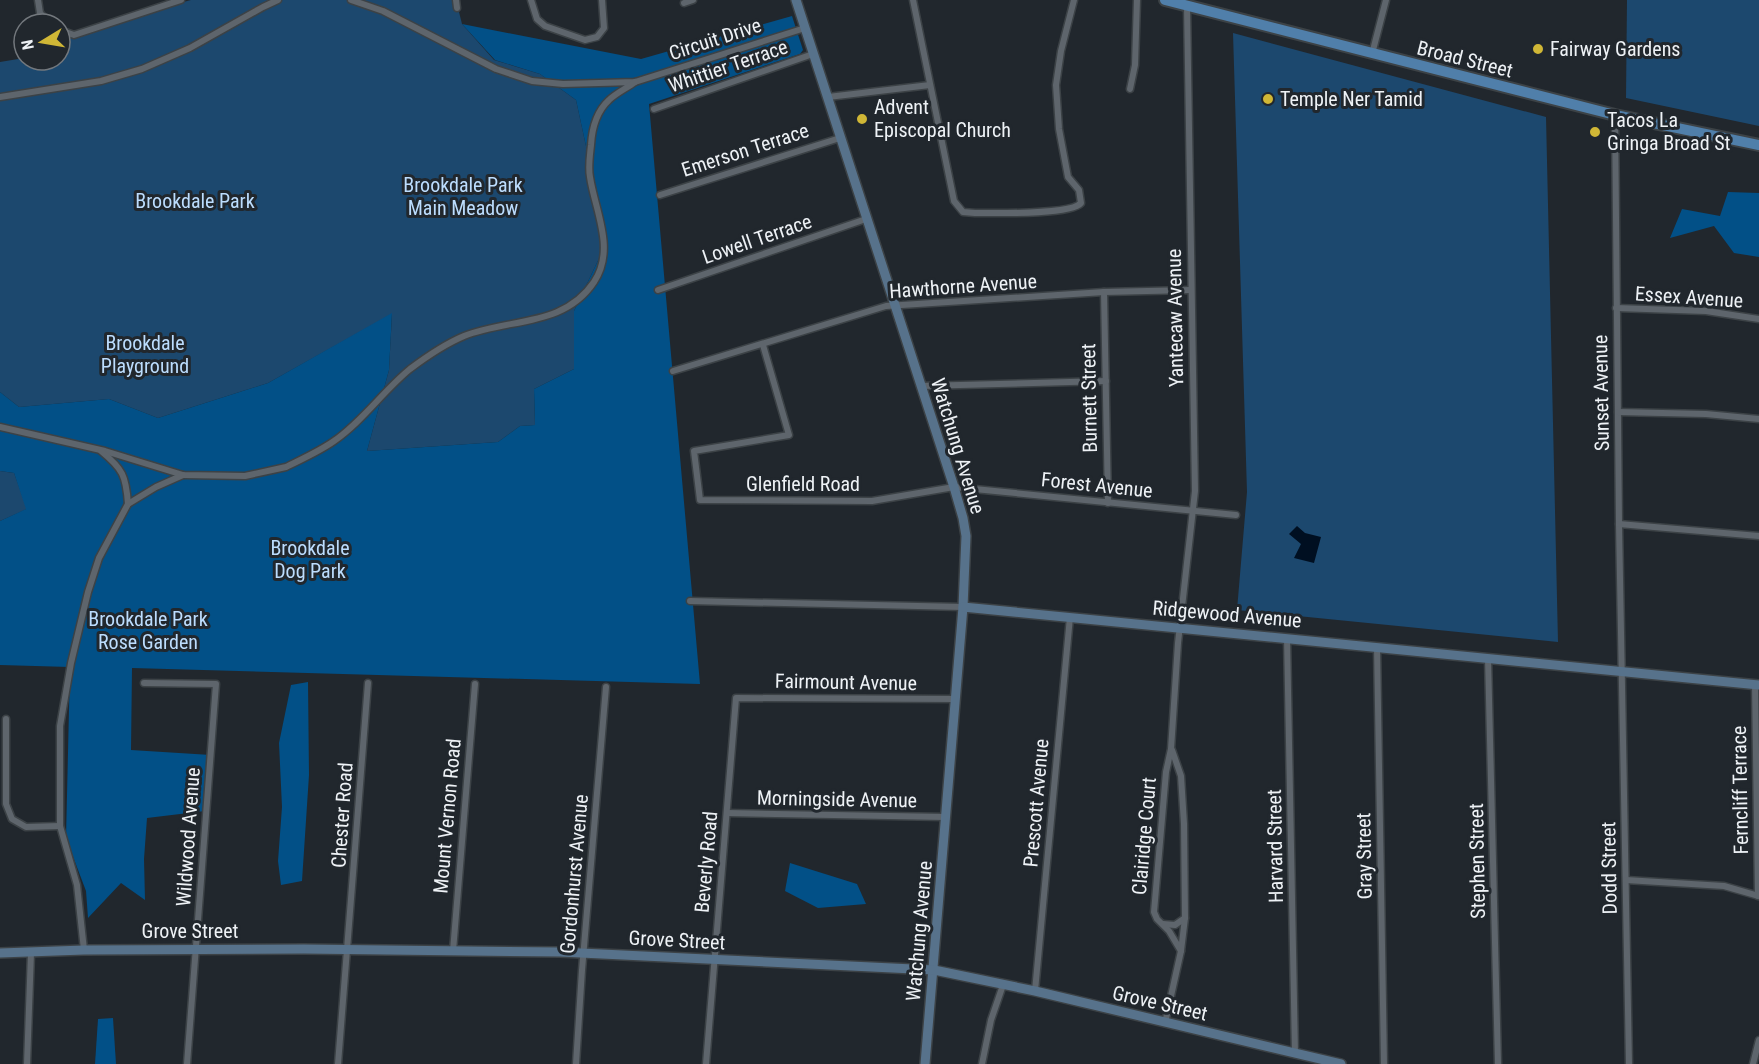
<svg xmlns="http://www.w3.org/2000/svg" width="1759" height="1064" font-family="'Roboto Condensed',sans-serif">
<rect width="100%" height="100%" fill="#21272d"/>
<!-- green -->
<g fill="#1c486e">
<polygon points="191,0 456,0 462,24 494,60 540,74 576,100 599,206 604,248 574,311 574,369 534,389 535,425 520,426 498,442 367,451 389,370 392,314 268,383 158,418 109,399 19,407 0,392 0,62 24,58 24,60 60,60 60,52 63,51 71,32"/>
<polygon points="1627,0 1759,0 1759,126 1626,98"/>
<polygon points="1233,33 1546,117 1558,642 1237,610 1247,492"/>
<polygon points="0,471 14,473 27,509 0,521"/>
</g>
<!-- forest -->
<g fill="#025087">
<polygon points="792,16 803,50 800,54 649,104 700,684 132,668 131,750 211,755 205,811 147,818 144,859 145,900 121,883 88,918 86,891 66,838 70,667 0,665 0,521 26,509 14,473 0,471 0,392 19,407 109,399 158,418 268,383 392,313 389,370 367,451 498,442 520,426 535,425 534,389 574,369 574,311 604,248 599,206 576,100 540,74 495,60 462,24 641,59"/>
<polygon points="1728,192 1759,193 1759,257 1734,253 1714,226 1670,238 1682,209 1720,216"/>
<polygon points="308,682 309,775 302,881 281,885 278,861 282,807 279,743 291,685"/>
<polygon points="790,863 857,884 866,904 818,908 785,891"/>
<polygon points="113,1018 116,1064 95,1064 98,1019"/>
</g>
<!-- water -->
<polygon fill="#000f21" points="1297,526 1305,533 1321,537 1314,563 1294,558 1301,544 1289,534"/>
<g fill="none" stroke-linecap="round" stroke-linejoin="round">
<!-- street casing -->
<g stroke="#3c4246" stroke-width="9">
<g id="street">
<polyline points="38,0 40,13 50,24"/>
<polyline points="351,0 383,11 496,69 532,81 563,84 635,82 805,28"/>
<polyline points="456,0 457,8"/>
<polyline points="531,0 537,19 545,26 585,40 597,37 604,28 602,0"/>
<path d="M913,0l41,201 9,11 12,1c19,0 96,2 106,-10l-2,-13 -11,-13 -9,-48 -3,-44 5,-34 13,-51"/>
<polyline points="684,3 693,0"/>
<polyline points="60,30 74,35 181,0"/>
<polyline points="1372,54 1386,0"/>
<polyline points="1130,89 1135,65 1137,0"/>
<polyline points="0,97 101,81 142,69 190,48 263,7 278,0"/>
<polyline points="828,97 930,85"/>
<polyline points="654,109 813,54"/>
<polyline points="1615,115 1619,524 1629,1064"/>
<polyline points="660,195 840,138"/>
<polyline points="658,290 866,219"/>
<polyline points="1104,292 1108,503"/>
<polyline points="1616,308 1706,311 1759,319"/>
<polyline points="763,345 789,435 694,451 700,500 872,501 954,487 1236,515"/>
<polyline points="673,371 886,306 1104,292 1191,290"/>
<polyline points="921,386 1106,381"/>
<polyline points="1618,412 1706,414 1759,419"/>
<path d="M0,427l105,24 78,24 62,1 41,-9c16,-8 34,-16 48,-26 29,-20 49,-50 76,-72 16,-12 35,-25 54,-33 46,-18 100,-9 130,-54 22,-33 1,-71 -4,-105 -2,-10 0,-22 1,-32 1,-17 5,-33 18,-45 7,-7 18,-12 26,-18"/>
<path d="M101,451c22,18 25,25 27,53"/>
<polyline points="1619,524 1759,536"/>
<polyline points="690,601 963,607"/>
<polyline points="1287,638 1295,1054"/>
<polyline points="1377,647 1384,1064"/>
<polyline points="1488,658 1498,1064"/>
<polyline points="144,683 216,684 187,1064"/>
<polyline points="1755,684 1758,896"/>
<polyline points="6,719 6,804 12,819 26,827 60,826"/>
<polyline points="727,813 946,817"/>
<polyline points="1626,880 1724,886 1759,896"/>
<polyline points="1163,924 1175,925 1185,918"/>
<polyline points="84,950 77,885 60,826 60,726 71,663 88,592 99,558 128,504 156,487 183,475"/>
<polyline points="453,951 475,684"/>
<polyline points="1181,951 1169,931 1157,919 1154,912 1166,772 1171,749 1178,643 1195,491 1187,7"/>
<polyline points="1035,991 1070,617"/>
<polyline points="1165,1023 1181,951 1185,918 1184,824 1181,776 1172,750"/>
<polyline points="27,1064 31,953"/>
<polyline points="338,1064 368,683"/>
<polyline points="576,1064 582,970 606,687"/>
<polyline points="706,1064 736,698 956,699"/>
<polyline points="982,1064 991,1020 1003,985"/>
<polyline points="1753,1064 1759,1040"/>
</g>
</g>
<!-- secondary casing -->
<g stroke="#3c4246" stroke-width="12">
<g id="secondary">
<polyline points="796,0 954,487 963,518 966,536 963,607 925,1064"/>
<polyline points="963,607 1759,685"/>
<polyline points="0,953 84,950 304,949 560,952 934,970 1035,991 1341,1064"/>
</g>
</g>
<!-- primary casing -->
<g stroke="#3c4246" stroke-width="14">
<polyline id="primary" points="1165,0 1615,115 1759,145"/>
</g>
<!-- street -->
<use href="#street" stroke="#5e656c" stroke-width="6"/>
<!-- secondary -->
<use href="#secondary" stroke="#57728b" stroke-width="9"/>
<!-- primary -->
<use href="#primary" stroke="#507faa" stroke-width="10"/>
</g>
<!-- markers -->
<g fill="#d0b736" stroke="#21272d" stroke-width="2">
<circle cx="1538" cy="49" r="6"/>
<circle cx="1268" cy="99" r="6"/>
<circle cx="862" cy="119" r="6"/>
<circle cx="1595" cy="132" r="6"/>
</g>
<g text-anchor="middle" stroke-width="6" stroke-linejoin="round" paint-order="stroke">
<!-- street labels -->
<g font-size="20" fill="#eef2f6" stroke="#21272d">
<text transform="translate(715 39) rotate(-18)" y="7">Circuit Drive</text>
<text transform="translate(1465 59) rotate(14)" y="7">Broad Street</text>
<text transform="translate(728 66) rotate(-19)" y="7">Whittier Terrace</text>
<text transform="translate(745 150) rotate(-18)" y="7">Emerson Terrace</text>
<text transform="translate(757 239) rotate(-19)" y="7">Lowell Terrace</text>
<text transform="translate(963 286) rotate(-4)" y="7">Hawthorne Avenue</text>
<text transform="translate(1689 297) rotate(4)" y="7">Essex Avenue</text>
<text transform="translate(1175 318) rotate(-91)" y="7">Yantecaw Avenue</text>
<text transform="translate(1601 393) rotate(-91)" y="7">Sunset Avenue</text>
<text transform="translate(1089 398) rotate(-91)" y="7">Burnett Street</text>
<text transform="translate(958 446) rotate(73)" y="7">Watchung Avenue</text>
<text x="803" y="491">Glenfield Road</text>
<text transform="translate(1097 485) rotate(6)" y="7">Forest Avenue</text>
<text transform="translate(1227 614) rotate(5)" y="7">Ridgewood Avenue</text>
<text transform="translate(846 682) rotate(1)" y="7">Fairmount Avenue</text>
<text transform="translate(1740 790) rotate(-91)" y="7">Ferncliff Terrace</text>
<text transform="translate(837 799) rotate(1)" y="7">Morningside Avenue</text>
<text transform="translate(1036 803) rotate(-85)" y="7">Prescott Avenue</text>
<text transform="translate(342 815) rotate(-86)" y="7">Chester Road</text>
<text transform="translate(447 816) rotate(-85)" y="7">Mount Vernon Road</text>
<text transform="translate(1144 836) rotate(-85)" y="7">Clairidge Court</text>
<text transform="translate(188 837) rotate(-86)" y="7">Wildwood Avenue</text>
<text transform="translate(1275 846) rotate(-91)" y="7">Harvard Street</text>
<text transform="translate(1364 856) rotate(-91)" y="7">Gray Street</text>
<text transform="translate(1477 861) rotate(-91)" y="7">Stephen Street</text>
<text transform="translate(706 862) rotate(-85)" y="7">Beverly Road</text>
<text transform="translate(1609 868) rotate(-91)" y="7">Dodd Street</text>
<text transform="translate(574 874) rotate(-85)" y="7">Gordonhurst Avenue</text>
<text x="190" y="938">Grove Street</text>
<text transform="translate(919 931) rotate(-85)" y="7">Watchung Avenue</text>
<text transform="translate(677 940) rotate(3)" y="7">Grove Street</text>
<text transform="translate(1160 1003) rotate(13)" y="7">Grove Street</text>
</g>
<!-- poi labels -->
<g font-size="20" fill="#eef2f6" stroke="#21272d" text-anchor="start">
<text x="1550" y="56">Fairway Gardens</text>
<text x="1280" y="106">Temple Ner Tamid</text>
<text x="874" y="114">Advent<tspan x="874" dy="23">Episcopal Church</tspan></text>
<text x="1607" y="127">Tacos La<tspan x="1607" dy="23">Gringa Broad St</tspan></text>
</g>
<!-- park labels -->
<g font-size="20" fill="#bcddfe" stroke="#21272d">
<text x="463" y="192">Brookdale Park<tspan x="463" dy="23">Main Meadow</tspan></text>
<text x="195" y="208">Brookdale Park</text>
<text x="145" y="350">Brookdale<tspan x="145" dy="23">Playground</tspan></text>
<text x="310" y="555">Brookdale<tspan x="310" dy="23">Dog Park</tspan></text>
<text x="148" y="626">Brookdale Park<tspan x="148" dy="23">Rose Garden</tspan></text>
</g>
</g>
<!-- north arrow -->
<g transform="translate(42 42) rotate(259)"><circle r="28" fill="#21272d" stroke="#73787d" stroke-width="1.5"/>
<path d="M0-4.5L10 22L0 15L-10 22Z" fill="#d0b736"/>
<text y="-9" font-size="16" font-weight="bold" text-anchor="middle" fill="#eef2f6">N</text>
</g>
</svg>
